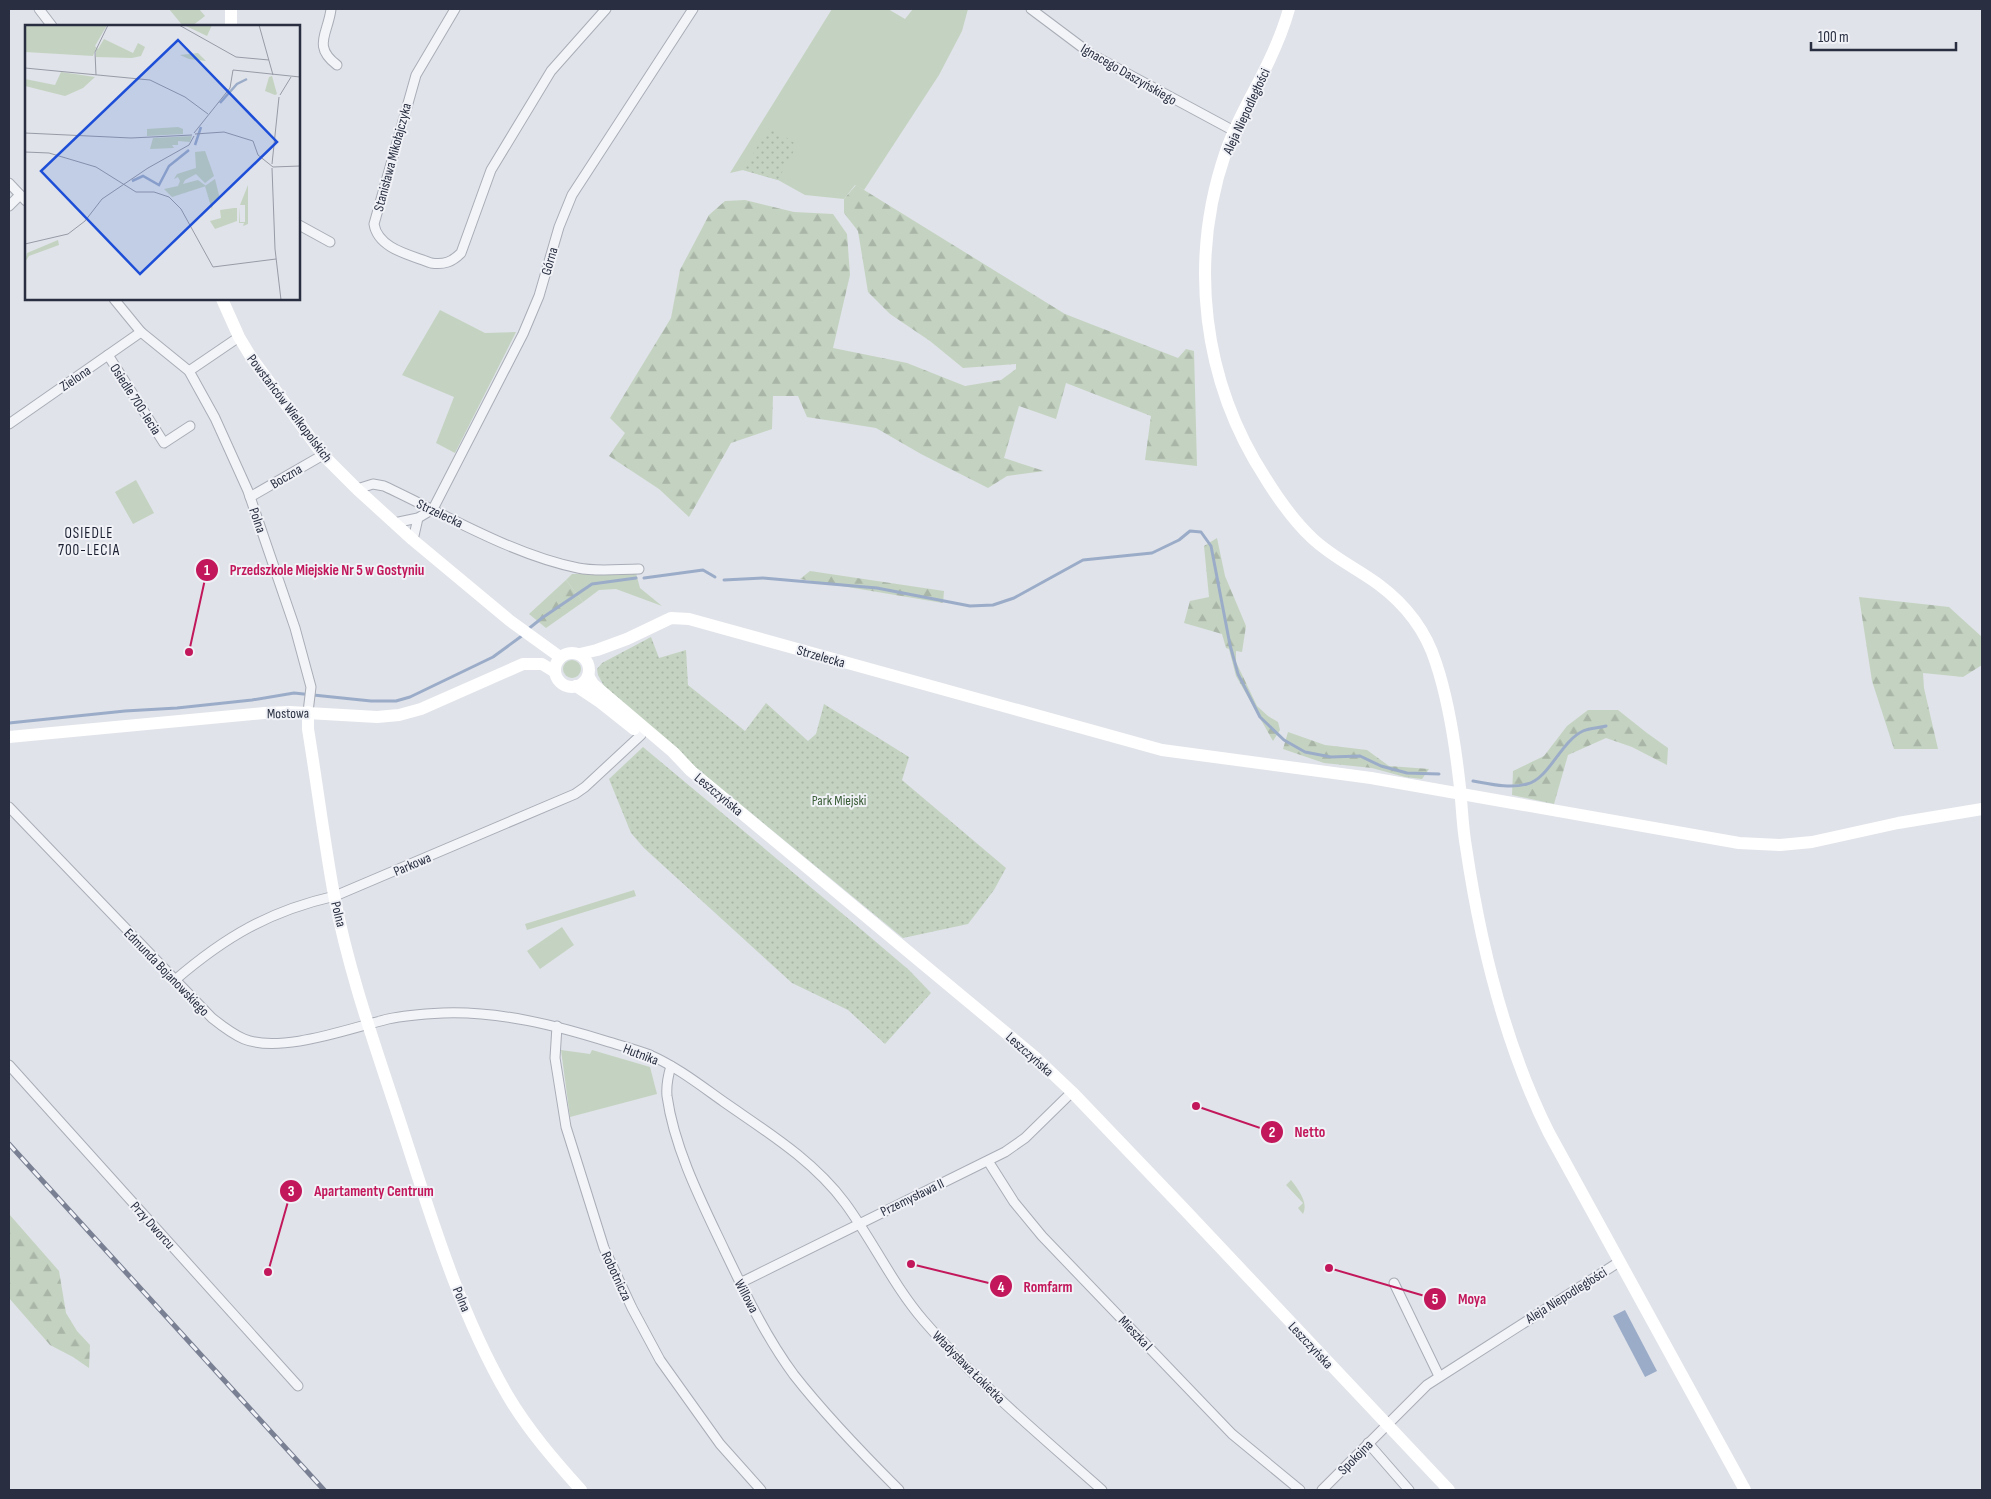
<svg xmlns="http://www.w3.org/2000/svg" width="1991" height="1499" font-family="'Sofia Sans Condensed',sans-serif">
<defs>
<pattern id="forest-firs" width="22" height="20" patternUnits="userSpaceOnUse" patternTransform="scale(1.25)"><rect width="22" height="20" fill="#c4d3c1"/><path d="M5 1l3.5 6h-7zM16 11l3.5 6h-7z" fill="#a8b5a7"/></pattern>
<pattern id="park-dots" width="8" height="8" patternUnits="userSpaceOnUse" patternTransform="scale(1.25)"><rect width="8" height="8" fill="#c4d3c1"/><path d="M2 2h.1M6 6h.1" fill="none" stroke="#a8b5a7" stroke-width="1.8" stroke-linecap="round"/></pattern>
</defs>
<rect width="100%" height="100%" fill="#e0e3e9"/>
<!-- green -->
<g fill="#c4d3c1">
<polygon points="169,9 199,9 205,16 192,26 183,26"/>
<polygon points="832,9 888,9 905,19 913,9 968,9 962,31 939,75 864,190 855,185 844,199 805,195 778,180 743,170 730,173"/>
<polygon points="440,310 485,333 516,332 455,453 436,443 454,397 402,375"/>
<polygon points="136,480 154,513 133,524 115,492"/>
<polygon points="636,573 640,588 662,606 616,589 599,590 583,602 566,580 572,574"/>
<circle cx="572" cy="669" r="9"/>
<polygon points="634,890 636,896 527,930 525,924"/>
<polygon points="562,927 574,945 540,969 527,951"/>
<polygon points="561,1050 590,1054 592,1050 650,1067 657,1094 570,1117"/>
<path d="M1291,1180c7,9 18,23 12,34l-5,-6 5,-5 -17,-18z"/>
</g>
<!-- forest -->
<g fill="url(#forest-firs)">
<polygon points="856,185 1065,314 1178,358 1186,349 1194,351 1197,466 1145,460 1151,416 1066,383 1056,419 1019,406 1004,458 1044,471 1007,476 988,488 921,454 876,428 807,417 798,396 773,396 772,429 731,443 689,517 659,489 609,456 625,433 610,418 671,318 680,270 709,215 725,201 745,200 794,212 833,214 847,234 850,275 833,348 907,363 965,386 1001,380 1016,369 1016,364 963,368 930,341 890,314 868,292 858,231 844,213 844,199"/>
<polygon points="1217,538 1225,576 1246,626 1242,652 1236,651 1236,662 1257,706 1268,716 1278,722 1280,730 1273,741 1236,676 1229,649 1226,648 1222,634 1184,623 1190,601 1209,597 1204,546"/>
<polygon points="810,571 944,591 943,603 800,579"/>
<polygon points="566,580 583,602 546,628 529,614"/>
<polygon points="1859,597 1949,607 1982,637 1982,665 1963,677 1923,673 1924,688 1938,749 1894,749 1872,681"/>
<polygon points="1588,710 1618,710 1647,733 1668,748 1667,765 1632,747 1606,738 1568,755 1554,804 1512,795 1513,771 1544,756 1567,726"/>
<polygon points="1288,732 1325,745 1367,750 1389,766 1429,769 1422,779 1405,777 1372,768 1324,763 1283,749"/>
<polygon points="9,1214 59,1271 66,1313 77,1331 90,1345 89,1368 73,1357 50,1345 9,1298"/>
</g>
<!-- park -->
<g fill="url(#park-dots)">
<polygon points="770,126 797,145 778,180 743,170"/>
<polygon points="651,637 659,658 686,650 688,685 745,731 766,703 808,741 816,734 824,704 909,757 902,780 1006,868 994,890 968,924 903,938 694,766 604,686 598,675 597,669 602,663"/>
<polygon points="643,747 856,925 909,970 931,993 885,1044 848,1010 792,983 644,848 631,833 609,779"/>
</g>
<!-- water -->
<polygon fill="#9bacc9" points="1625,1310 1657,1371 1645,1377 1613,1316"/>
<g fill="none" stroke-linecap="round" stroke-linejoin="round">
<!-- stream -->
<g stroke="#9bacc9" stroke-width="3">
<polyline points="644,578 703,570 715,577"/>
<polyline points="724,580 763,578 877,588 970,606 993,605 1014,598 1083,560 1152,553 1179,540 1190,531 1201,532 1211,546 1230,645 1238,674 1260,717 1284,740 1305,752 1331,757 1360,756 1381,766 1407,773 1439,774"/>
<polyline points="527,630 542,618 592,584 636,578"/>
<polyline points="9,723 125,711 177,708 252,700 294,693 371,701 396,701 410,697 493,657 523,635"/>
<path d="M1473,781c17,3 37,8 54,3 22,-5 34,-43 56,-53 7,-3 16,-3 23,-5"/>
</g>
<!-- street casing -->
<g stroke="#a9adb7" stroke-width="11">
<g id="street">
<polyline points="39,9 52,26"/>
<path d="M331,9c-3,25 -19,37 6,56"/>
<path d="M455,9l-39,66 -42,149c4,25 37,31 57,39 13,2 21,-1 30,-10l30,-83 60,-99 55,-62"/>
<polyline points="1031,9 1091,54 1234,131"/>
<polyline points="9,183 26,201"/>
<polyline points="9,206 20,195"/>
<polyline points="299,225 330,242"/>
<polyline points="114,299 141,332 189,371 215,418 248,491 295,628 311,687 308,712"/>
<polyline points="108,355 164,443 190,426"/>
<polyline points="189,371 239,337"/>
<polyline points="9,424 141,332"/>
<path d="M357,489l16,-5 11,2c60,28 129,69 194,82 19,4 42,1 61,1"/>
<polyline points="250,497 323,455"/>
<polyline points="394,523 418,518 433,509 523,334 539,296 559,227 572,195 693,9"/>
<polyline points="413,540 418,518"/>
<path d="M9,807l203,211c10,8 20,16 32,21 37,15 106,-11 144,-20 18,-4 36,-5 55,-6 56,-2 112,12 166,29 13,4 28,8 41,13 27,12 50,30 74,47 43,30 89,58 121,101 28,38 48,82 79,118 53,62 117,115 178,169"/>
<path d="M175,980c50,-43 94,-69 160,-84l240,-102 10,-7 56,-52"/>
<polyline points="557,1026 555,1058 566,1127 604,1248 632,1308 660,1360 720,1444 761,1490"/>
<polyline points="9,1065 298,1386"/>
<path d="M671,1066c-3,10 -5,19 -4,30 7,51 33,103 55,149 21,44 43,91 72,130 32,41 68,78 105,115"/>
<polyline points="988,1161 1014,1202 1042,1236 1232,1434 1300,1490"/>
<polyline points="740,1283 1005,1152 1025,1138 1072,1092"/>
<polyline points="1394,1283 1439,1376"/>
<polyline points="1368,1443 1409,1490"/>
<polyline points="1322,1490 1427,1385 1619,1262"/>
</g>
</g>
<!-- street -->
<use href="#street" stroke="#f3f4f7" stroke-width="9"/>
<!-- secondary -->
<g stroke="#fff" stroke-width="12">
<polyline points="231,9 231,26"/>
<path d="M1289,9c-5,18 -12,35 -20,52 -14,30 -32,58 -43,90 -38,110 -24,230 40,328 13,21 28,42 46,59 20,19 44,30 66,46 27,20 48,47 58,79 11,33 19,81 23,116 3,23 3,46 7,68 14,95 40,200 83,286l196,357"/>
<polyline points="222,299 239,337 251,357 323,455 357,489 413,540 509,620 560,657"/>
<circle cx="572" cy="670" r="17"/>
<polyline points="580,654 597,650 627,639 671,618 689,619 1162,750 1371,778 1739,843 1780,845 1812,842 1898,823 1982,809"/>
<polyline points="588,676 593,684 673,752 691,771 1035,1057 1072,1092 1184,1209 1449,1490"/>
<polyline points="576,686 600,702 634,729"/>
<path d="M308,712v17c9,55 16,111 26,166 16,84 46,164 72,245 28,87 56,177 102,256 20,34 47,65 73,94"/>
<polyline points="9,737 264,713 290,712 377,717 399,715 421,709 523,664 542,664 555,672"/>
</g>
<!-- rail casing -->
<g stroke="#7a8093" stroke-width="5">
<polyline id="rail" points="9,1144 324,1490"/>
</g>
<!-- rail -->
<use href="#rail" stroke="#f0f2f7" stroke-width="3" stroke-dasharray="9" stroke-linecap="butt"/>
</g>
<g text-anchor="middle" stroke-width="4" stroke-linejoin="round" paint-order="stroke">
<!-- street labels -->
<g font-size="14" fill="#292f41" stroke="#f0f2f7">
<text transform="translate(1129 74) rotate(30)" y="5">Ignacego Daszyńskiego</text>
<text transform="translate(1246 111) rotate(-65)" y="5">Aleja Niepodległości</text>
<text transform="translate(392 157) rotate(-75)" y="5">Stanisława Mikołajczyka</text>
<text transform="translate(549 261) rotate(-74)" y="5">Górna</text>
<text transform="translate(75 378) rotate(-34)" y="5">Zielona</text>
<text transform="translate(136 399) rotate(57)" y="5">Osiedle 700-lecia</text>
<text transform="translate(290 408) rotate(53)" y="5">Powstańców Wielkopolskich</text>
<text transform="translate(286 476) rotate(-31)" y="5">Boczna</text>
<text transform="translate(440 513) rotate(25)" y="5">Strzelecka</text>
<text transform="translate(258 520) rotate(71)" y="5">Polna</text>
<text transform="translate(821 656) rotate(16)" y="5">Strzelecka</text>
<text transform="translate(288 713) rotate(-1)" y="5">Mostowa</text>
<text transform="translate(719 794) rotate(40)" y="5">Leszczyńska</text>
<text transform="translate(412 864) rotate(-23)" y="5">Parkowa</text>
<text transform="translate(339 914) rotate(76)" y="5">Polna</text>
<text transform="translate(167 972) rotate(46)" y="5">Edmunda Bojanowskiego</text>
<text transform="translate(641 1054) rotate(21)" y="5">Hutnika</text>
<text transform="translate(1030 1054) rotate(42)" y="5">Leszczyńska</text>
<text transform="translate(912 1197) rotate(-26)" y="5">Przemysława II</text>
<text transform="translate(153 1225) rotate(48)" y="5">Przy Dworcu</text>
<text transform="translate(617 1276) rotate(65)" y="5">Robotnicza</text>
<text transform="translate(1566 1295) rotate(-32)" y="5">Aleja Niepodległości</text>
<text transform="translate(747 1296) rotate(62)" y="5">Willowa</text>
<text transform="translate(462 1299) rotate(68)" y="5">Polna</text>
<text transform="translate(1136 1333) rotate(46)" y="5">Mieszka I</text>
<text transform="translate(1311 1345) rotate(47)" y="5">Leszczyńska</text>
<text transform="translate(969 1367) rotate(45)" y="5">Władysława Łokietka</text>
<text transform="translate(1355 1457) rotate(-45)" y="5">Spokojna</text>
</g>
<!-- park labels -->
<g font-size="14" fill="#395c36" stroke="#f0f2f7">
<text x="839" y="805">Park Miejski</text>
</g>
<!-- neighbourhood labels -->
<g font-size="15" letter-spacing="1" fill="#1b2031" stroke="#f0f2f7">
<text x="89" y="538">OSIEDLE<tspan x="89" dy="17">700-LECIA</tspan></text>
</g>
</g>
<!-- overview -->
<g transform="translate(25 25)">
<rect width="275" height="275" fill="#e0e3e9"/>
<path d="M36,47l34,5 -12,11 -18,8 -40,-10v-7l30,6zM190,154l5,20 -7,2 -1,9 -7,-24zM223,160v39l-5,2 1,-3h-5v-16l1,15h5v-17h-5z" fill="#c4d3c1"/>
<path d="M0,0h82l-12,21 3,3 6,-10 29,14 5,-10 7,4 -4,9 -9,2 -36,-1v-9l-3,8 -68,-4zM159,0h28l-5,11zM173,28l8,8 -17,-2 -9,-4zM180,126l9,25 -9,7 -9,-9 -11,6 -2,4 15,-4 8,6 -34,11 -8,-8 14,-3 2,-5 -2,-4 -4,2 3,-5 19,-6 -1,-16zM33,215l1,5 -30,11 -4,6 2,-9z" fill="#c4d3c1"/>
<path d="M247,51l5,18 -2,1 -10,-4 4,-14zM153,102l5,2v5l-36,2v-7zM167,111l-2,6 -12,-1v4h-6l2,3 -24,1 3,-11zM209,183h3v13l-22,8 -5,-8 11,-3 -1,-8z" fill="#c4d3c1"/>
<path fill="none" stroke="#9bacc9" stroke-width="2.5" d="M195,78l17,-19 10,-5M170,120l6,-18M107,156l11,-5 16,9 10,-19 20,-16"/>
<path fill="none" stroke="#979ba6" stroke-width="1" d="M154,0l57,32 33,3M234,0l14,50M0,43l125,12 35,17 23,17M71,50l-1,-23 13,-27M255,70l11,-18M0,108l106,5 61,-3M169,108l36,-45 3,-18 67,7M170,109l29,-2 29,9 5,14 15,12M0,127l24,1 47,14 40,25h18l15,5 12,12 32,58 63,-8M247,139l7,-67M248,142l27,-1M247,143l3,81 6,51M0,219l43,-10 17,-13 17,-22 46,-31 41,-23 5,-9"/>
<path fill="#1d4ed8" fill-opacity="0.15" stroke="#1d4ed8" stroke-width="2.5" d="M153,15l99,102 -137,132 -99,-103z"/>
<rect width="275" height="275" fill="none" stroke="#292f41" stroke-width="2.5"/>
</g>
<!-- callouts -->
<path fill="none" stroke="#c2185b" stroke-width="2" d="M189 652L207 570M1196 1106L1272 1132M268 1272L291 1191M911 1264L1001 1286M1329 1268L1435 1299"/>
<g fill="#c2185b" stroke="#f0f2f7" stroke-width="2">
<circle cx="189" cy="652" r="5"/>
<circle cx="1196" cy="1106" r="5"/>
<circle cx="268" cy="1272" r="5"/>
<circle cx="911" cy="1264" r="5"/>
<circle cx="1329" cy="1268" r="5"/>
<circle cx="207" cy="570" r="12"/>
<circle cx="1272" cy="1132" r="12"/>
<circle cx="291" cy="1191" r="12"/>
<circle cx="1001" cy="1286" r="12"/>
<circle cx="1435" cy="1299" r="12"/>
</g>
<g font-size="15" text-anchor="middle" font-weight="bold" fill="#fff">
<text x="207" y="575">1</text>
<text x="1272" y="1137">2</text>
<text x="291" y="1196">3</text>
<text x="1001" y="1292">4</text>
<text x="1435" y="1304">5</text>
</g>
<g font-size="15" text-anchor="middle" font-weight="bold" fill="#c2185b" stroke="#f0f2f7" stroke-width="4" stroke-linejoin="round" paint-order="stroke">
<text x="327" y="575">Przedszkole Miejskie Nr 5 w Gostyniu</text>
<text x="1310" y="1137">Netto</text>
<text x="374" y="1196">Apartamenty Centrum</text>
<text x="1048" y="1292">Romfarm</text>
<text x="1472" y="1304">Moya</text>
</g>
<!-- border -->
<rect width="1991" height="1499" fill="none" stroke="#292f41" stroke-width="20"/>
<!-- scale -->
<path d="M1811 42v8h145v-8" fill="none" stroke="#292f41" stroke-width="2.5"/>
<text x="1818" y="42" font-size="15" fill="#292f41" stroke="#f0f2f7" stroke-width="4" paint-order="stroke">100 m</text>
</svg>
